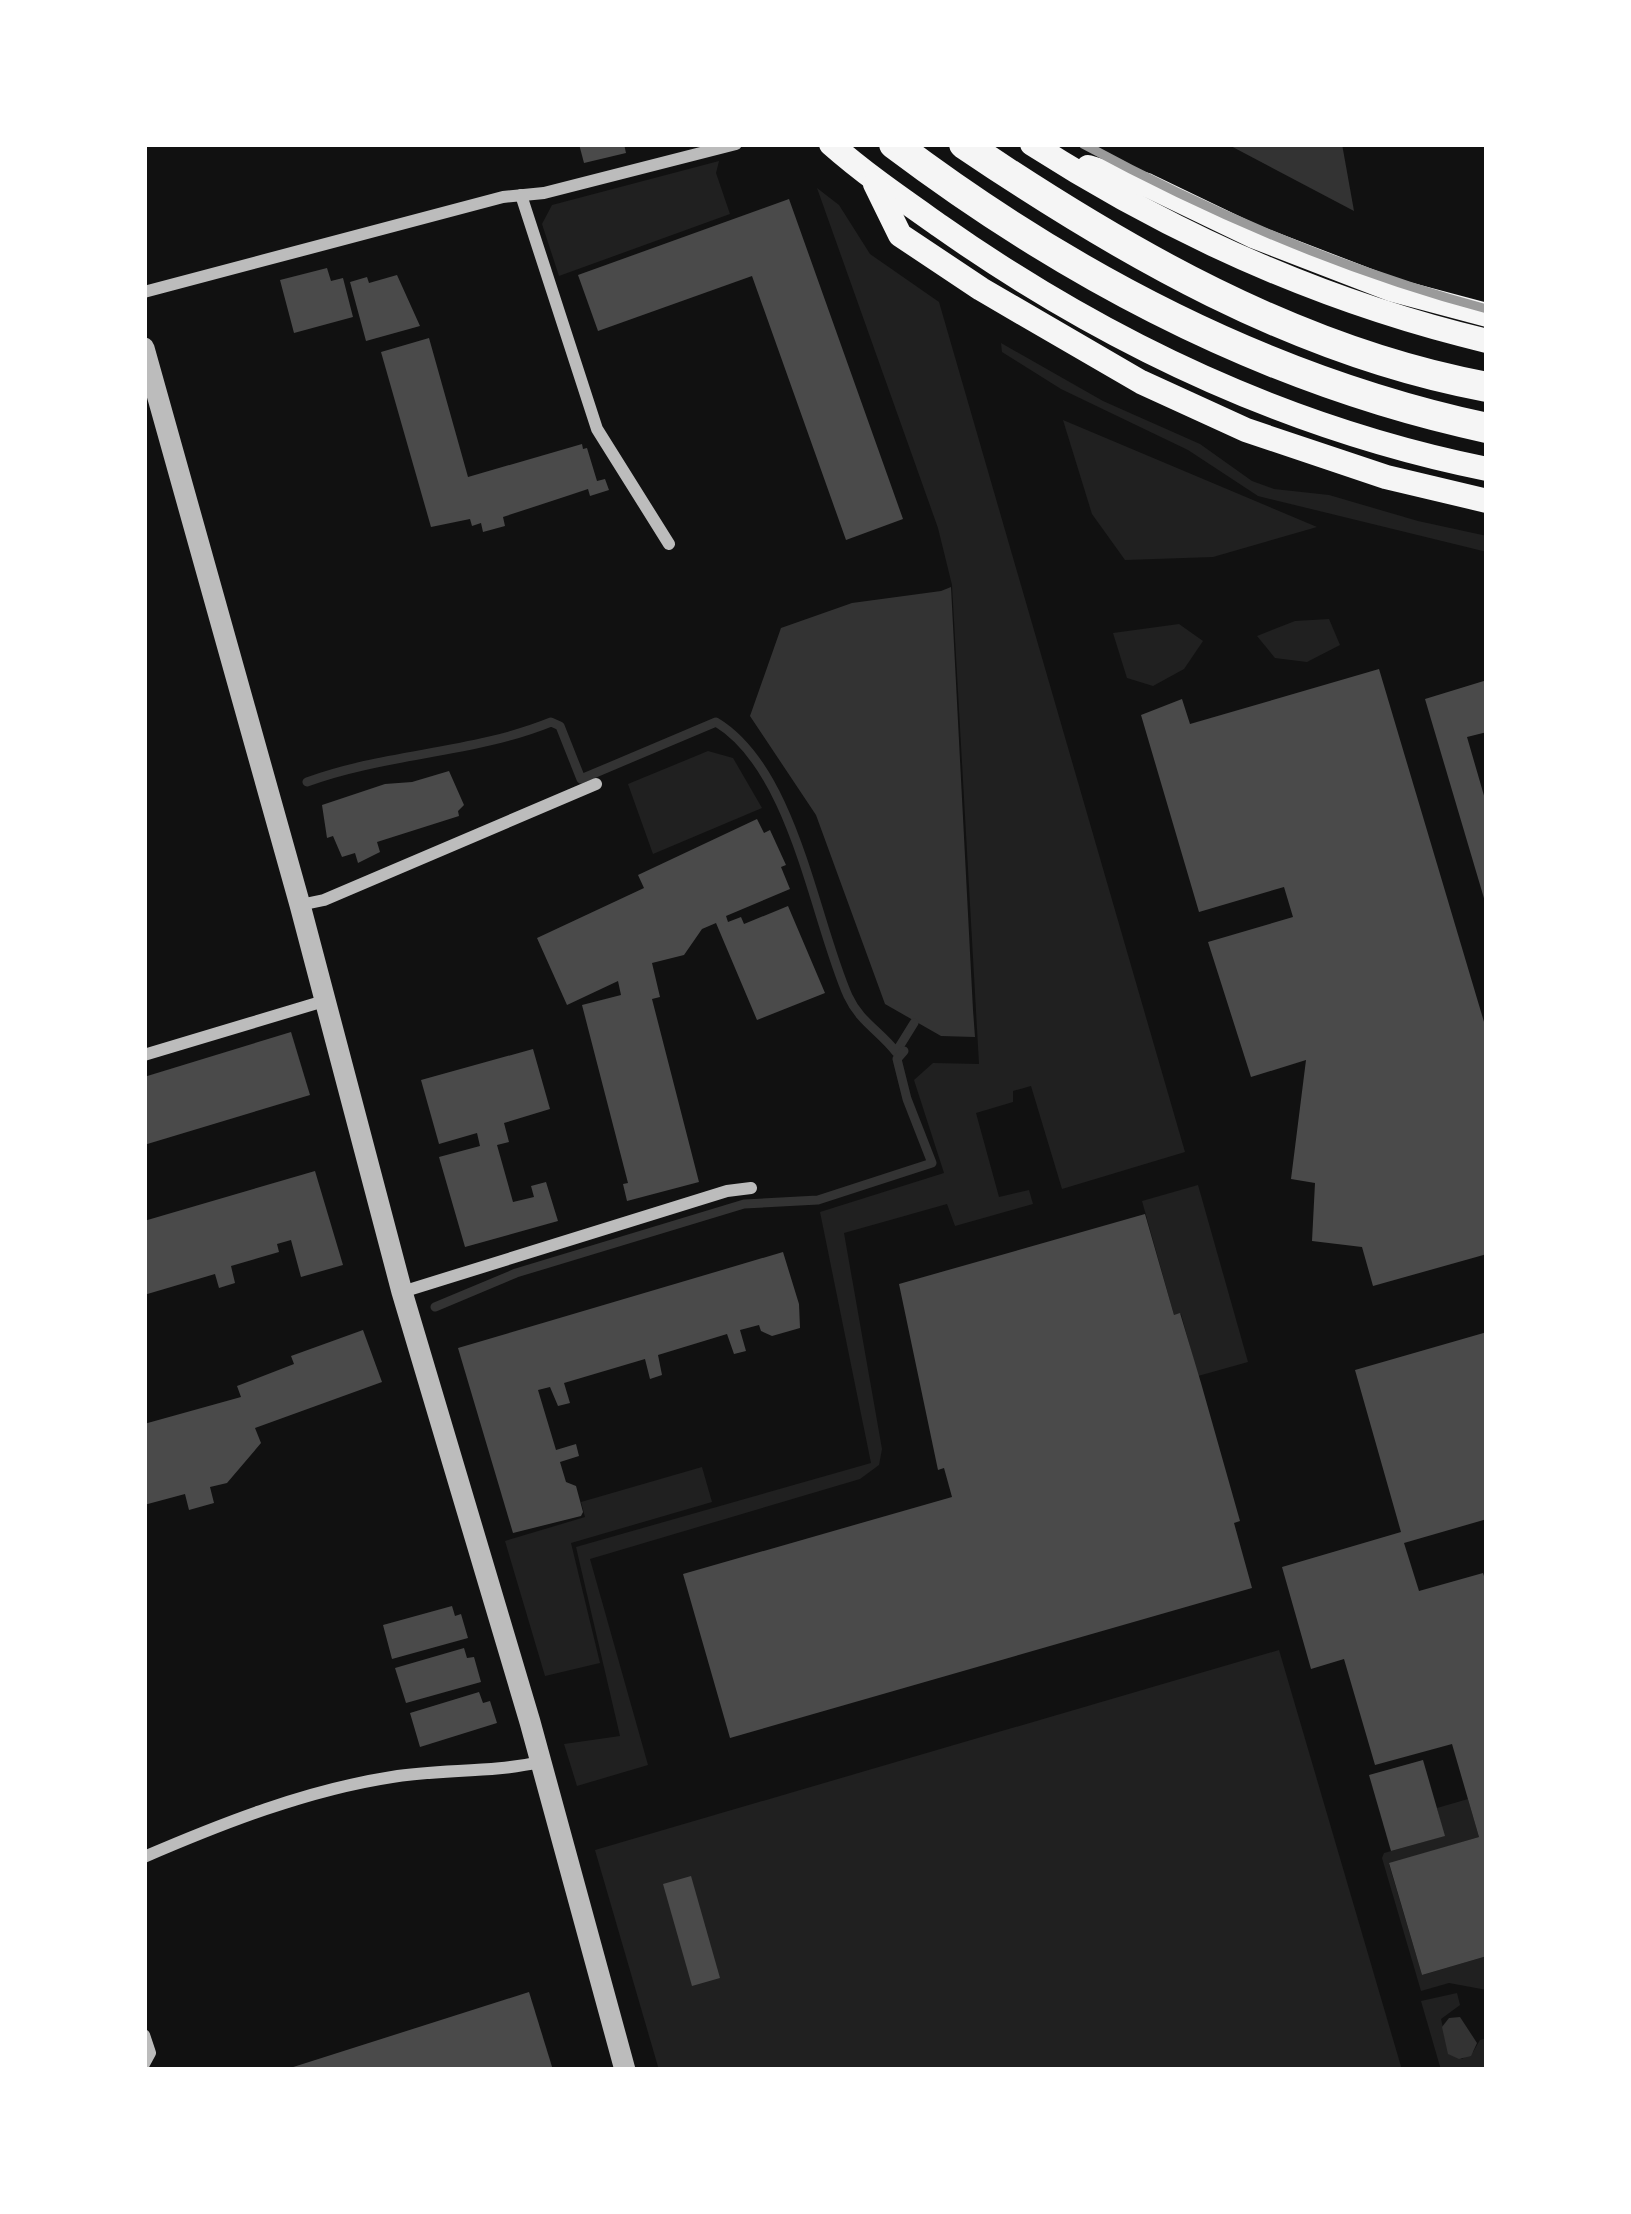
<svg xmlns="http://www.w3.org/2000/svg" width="1631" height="2214" font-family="'Times New Roman',serif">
<rect width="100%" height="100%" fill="#111"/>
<!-- green -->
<g fill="#202020">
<polygon points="719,161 716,173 730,214 559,276 542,224 552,205"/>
<polygon points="817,188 839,205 870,254 939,302 1185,1152 1062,1189 1031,1086 1013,1091 1013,1102 976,1113 999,1197 1029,1190 1033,1204 955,1226 947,1204 844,1233 882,1449 879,1465 860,1479 590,1559 648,1765 577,1786 564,1744 620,1736 576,1547 871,1463 820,1212 944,1173 914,1080 933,1063 979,1064 952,585 938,528"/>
<polygon points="1001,343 1103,401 1200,444 1252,481 1274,489 1329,495 1418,521 1487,536 1487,552 1258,496 1188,450 1061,389 1002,352"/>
<polygon points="1063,420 1317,527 1213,557 1125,560 1092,514"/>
<polygon points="1329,619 1340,645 1307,662 1275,658 1257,636 1295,621"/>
<polygon points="1179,624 1203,641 1184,669 1153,686 1127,678 1113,633"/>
<polygon points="708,751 733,758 762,808 653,854 628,784"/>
<polygon points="1198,1185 1248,1362 1198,1376 1181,1314 1174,1315 1142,1201"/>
<polygon points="702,1467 712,1502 571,1543 600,1663 545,1676 505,1541 585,1517 581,1502"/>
<polygon points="1279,1650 1402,2070 659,2070 595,1850"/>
<polygon points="1468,1799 1479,1837 1389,1864 1422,1975 1487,1956 1487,1990 1449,1983 1421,1991 1382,1858 1384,1853 1444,1836 1437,1808"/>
<polygon points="1457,1993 1460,2005 1441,2019 1449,2054 1462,2059 1473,2052 1480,2040 1487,2038 1487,2070 1441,2070 1421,2001"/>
</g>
<!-- water -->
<g fill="#333">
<polygon points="1227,144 1342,144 1354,211"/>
<polygon points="951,587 973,1010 975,1037 941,1036 885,1004 816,815 750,716 781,628 852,603 941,591"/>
<polygon points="1460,2017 1477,2043 1471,2056 1459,2059 1448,2054 1442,2027 1449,2018"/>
</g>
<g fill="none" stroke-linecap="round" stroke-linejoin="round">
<!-- stream -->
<g stroke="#333" stroke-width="9">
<path d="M307,782c79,-29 165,-28 244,-60l9,4 21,53 135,-57c78,47 98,197 132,274 12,26 32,35 48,56l18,-29"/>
<polyline points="435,1307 516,1273 744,1204 818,1200 932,1163 907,1099 897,1059 904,1051"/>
</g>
</g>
<!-- building -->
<g fill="#4a4a4a">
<polygon points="579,144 624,144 626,153 584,163"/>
<polygon points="789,199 903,519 846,540 752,276 598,331 578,275"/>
<polygon points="327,268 331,281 343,278 353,317 294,333 280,280"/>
<polygon points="397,275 420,326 366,341 350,282 367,277 369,283"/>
<polygon points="429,338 468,477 582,444 583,449 587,448 597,481 605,479 609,490 590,496 588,489 567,496 503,517 505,526 483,532 481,523 472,526 470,519 431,527 381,352"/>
<polygon points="1379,669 1487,1032 1487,1254 1373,1286 1362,1247 1312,1241 1315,1183 1291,1179 1306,1060 1251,1077 1208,942 1293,917 1284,887 1199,912 1141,715 1182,699 1190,724"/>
<polygon points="1487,680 1487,732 1467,737 1487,806 1486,905 1425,699"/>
<polygon points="449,771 464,805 458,811 459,816 377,842 380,852 358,863 355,853 342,857 333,836 327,838 322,805 385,784 412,782"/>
<polygon points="757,819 764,833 770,830 786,865 781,867 790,889 726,916 728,922 741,917 744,924 788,906 825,993 757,1020 716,923 702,929 684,955 652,963 660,997 652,999 699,1182 627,1201 623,1184 628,1183 582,1005 621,995 618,981 567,1005 537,938 644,888 638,875"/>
<polygon points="291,1032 310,1095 144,1145 144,1077"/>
<polygon points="533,1049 550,1109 504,1123 509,1142 497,1145 513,1202 534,1197 531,1186 546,1182 558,1221 465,1247 439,1157 480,1146 477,1133 439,1144 421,1080"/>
<polygon points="315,1171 343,1265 301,1277 291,1240 277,1244 279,1252 231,1266 235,1283 219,1288 215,1274 144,1295 144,1221"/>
<polygon points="1145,1214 1174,1315 1180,1313 1201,1383 1240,1521 1234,1523 1252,1588 730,1738 683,1574 952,1497 944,1468 938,1470 899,1284"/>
<polygon points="783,1252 799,1304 800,1328 772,1336 761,1331 759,1325 740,1330 746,1351 734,1354 727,1334 658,1355 662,1375 650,1379 645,1359 564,1383 570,1403 558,1406 550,1387 538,1390 556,1450 576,1444 579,1456 560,1462 566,1482 576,1486 583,1512 581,1516 513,1533 458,1348"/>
<polygon points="363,1330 382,1382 255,1428 261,1443 227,1483 210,1487 214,1503 189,1510 185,1494 144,1505 144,1424 241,1397 237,1386 294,1364 291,1356"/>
<polygon points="1487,1332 1487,1519 1404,1543 1419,1591 1483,1573 1487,1585 1487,1956 1422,1975 1389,1863 1479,1837 1452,1744 1375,1765 1344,1659 1311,1669 1282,1567 1401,1532 1355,1370"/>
<polygon points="452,1606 455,1616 461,1614 468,1638 392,1659 383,1625"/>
<polygon points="464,1648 467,1658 474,1657 481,1682 406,1703 395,1668"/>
<polygon points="479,1692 483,1703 490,1701 497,1723 420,1747 410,1713"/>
<polygon points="1423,1760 1445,1836 1391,1851 1369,1775"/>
<polygon points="691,1876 720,1978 692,1986 663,1884"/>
<polygon points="529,1992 553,2070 287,2070 287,2069"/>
</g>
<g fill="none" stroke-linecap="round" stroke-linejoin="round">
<!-- minor -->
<g stroke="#bcbcbc" stroke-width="12">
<polyline points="521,195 597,429 669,544"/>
<polyline points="144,292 503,197 544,193 736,144"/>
<polyline points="300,905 324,900 596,784"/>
<polyline points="144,1055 324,1001"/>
<polyline points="402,1292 727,1191 751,1188"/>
<path d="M144,1857c79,-34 163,-67 248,-80 49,-8 100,-4 148,-15"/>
<polyline points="144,2035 150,2053 144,2064"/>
</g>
<!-- tertiary -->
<polyline stroke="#bcbcbc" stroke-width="21" points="144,348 300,905 402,1292 530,1722 625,2070"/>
<!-- primary -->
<g stroke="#f5f5f5" stroke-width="24">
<path d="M831,144c34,30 72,56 109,82 165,116 349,203 547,243"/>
<path d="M1032,144c142,91 291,158 455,197"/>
<polyline points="1088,167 1147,185 1253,236 1393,290 1487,315"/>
<polyline points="875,184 900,235 981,289 1141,382 1246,430 1386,477 1487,501"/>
</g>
<!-- motorway -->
<g stroke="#f5f5f5" stroke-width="30">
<path d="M894,144c178,134 374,237 593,284"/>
<path d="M964,144c158,107 333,208 523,243"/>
</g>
<!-- rail -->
<path stroke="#9a9a9a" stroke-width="9" d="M1083,144c129,70 261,127 404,165"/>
</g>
<!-- border -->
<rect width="1631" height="2214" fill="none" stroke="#ffffff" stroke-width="294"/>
</svg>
